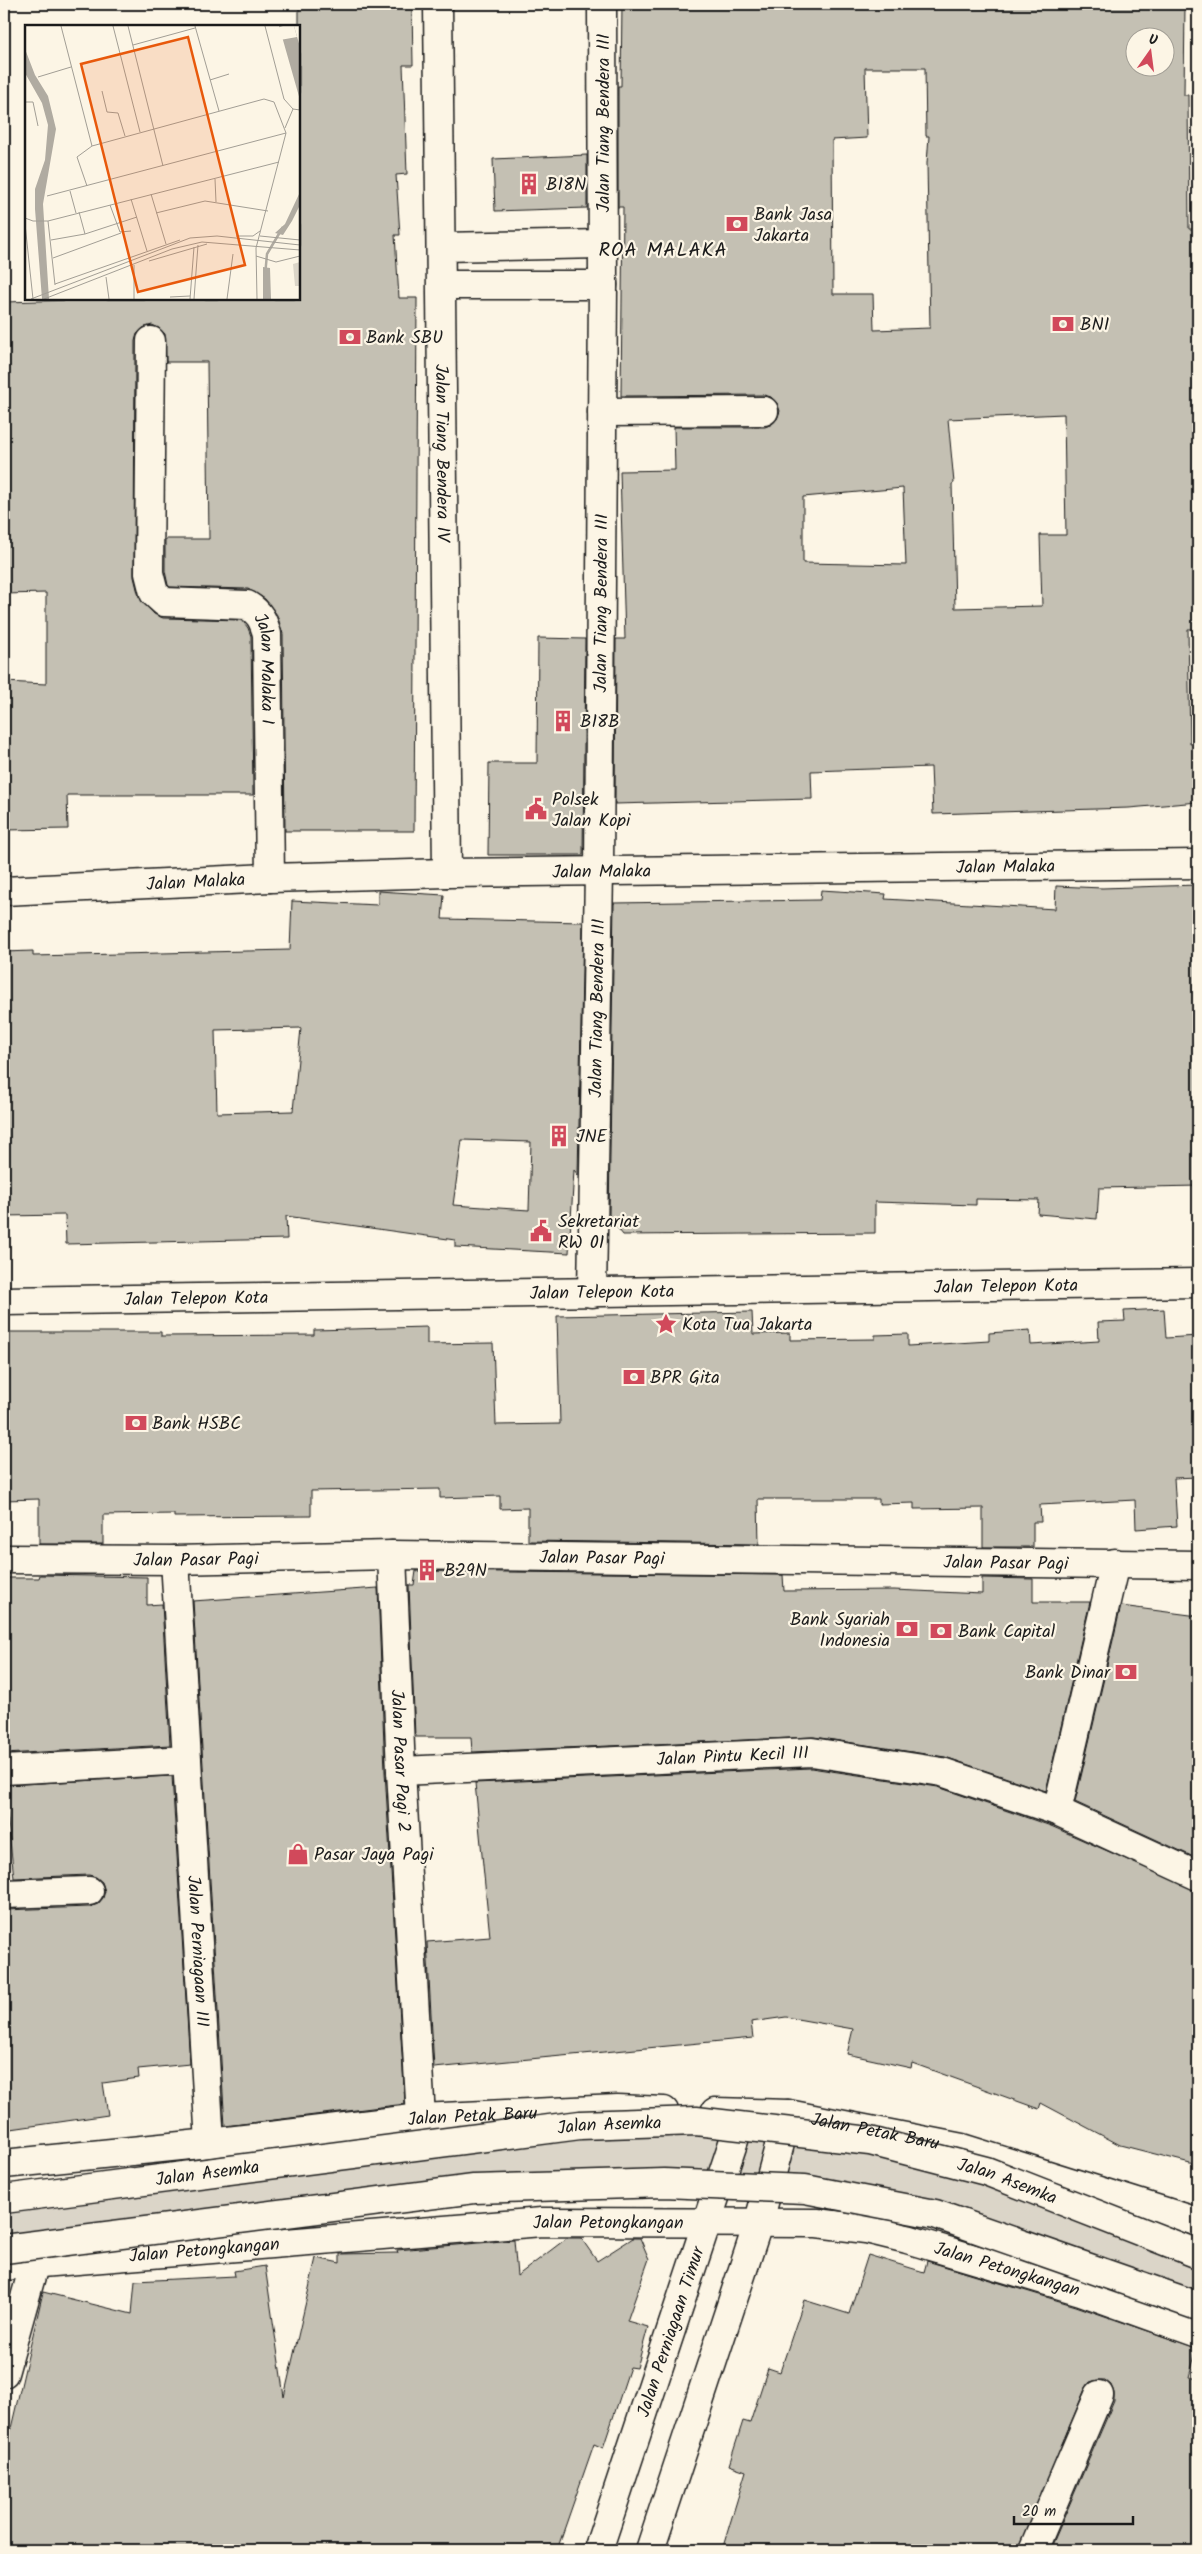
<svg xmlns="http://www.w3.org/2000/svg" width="1202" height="2554" font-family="Kalam,sans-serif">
<rect width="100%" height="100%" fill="#fcf5e5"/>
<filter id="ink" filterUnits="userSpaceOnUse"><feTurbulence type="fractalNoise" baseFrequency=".02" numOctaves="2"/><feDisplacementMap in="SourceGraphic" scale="10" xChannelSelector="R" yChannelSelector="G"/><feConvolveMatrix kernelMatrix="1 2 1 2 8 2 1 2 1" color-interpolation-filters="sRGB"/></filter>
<g filter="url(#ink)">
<!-- green -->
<polygon fill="#dbd5c8" stroke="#7c7872" points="566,2127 870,2141 1198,2254 1198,2311 935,2214 664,2183 4,2249 4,2199"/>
<!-- building -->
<g fill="#c4c0b3" stroke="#1c1c1c" fill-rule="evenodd">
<polygon points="299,4 412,4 413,65 403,65 407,174 396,175 400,235 395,235 399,298 417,298 414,831 285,831 283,634 277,615 265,599 248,589 170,587 168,585 165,571 165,539 209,539 207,362 166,362 165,334 159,328 152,325 143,328 137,334 135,341 134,577 139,597 154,614 163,618 242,620 248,628 251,636 253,795 67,795 68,829 4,830 4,682 46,684 46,593 4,594 4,302 109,299 299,299"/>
<path d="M622,4h563l-1,91h4l1,134h9v400h-10l2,115 8,-1v59l-69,6 -196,6 -2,-47 -120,4 1,28 -197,5 1,-165h9l-5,-168 55,-1 -1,-43h91l7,-3 5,-5 3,-8 -3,-8 -6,-6 -7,-2 -143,1 2,-189h-5v-121h3zM1134,38h30v30h-30zM865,68h60l1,68h3l-2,27 3,165 -56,2 -1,-36h-40l-1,-154 35,-2zM1064,414l2,121h-26l2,71 -87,2 -3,-124 2,-1 -6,-64zM903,488l3,77 -103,-2v-66z"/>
<polygon points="587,155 587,208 495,211 493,159"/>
<polygon points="538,638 585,639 583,855 488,855 489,763 537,763"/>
<polygon points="1198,885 1198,1186 1099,1188 1097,1219 1038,1214 1039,1200 976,1199 976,1205 875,1202 875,1233 623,1235 609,1217 614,903 820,900 821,890 886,894 885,899 1055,909 1056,886 1102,888"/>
<path d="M378,891l66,4 -2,24 141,3 -5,253 -4,-5 -5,83 -114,-6v-7l-169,-24 1,23 -221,5 -1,-29 -61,1v-264l29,-1v5l257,-6 2,-49 86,4zM301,1028l-8,83 -76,2 -2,-83zM462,1140l69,2 -2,68 -76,-5z"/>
<polygon points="1164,1309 1166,1338 1198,1336 1198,1477 1174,1478 1177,1526 1136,1529 1135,1500 1040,1505 1041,1522 1033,1522 1033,1547 983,1547 983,1508 914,1509 914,1503 879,1504 879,1499 758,1499 759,1544 528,1541 528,1508 500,1509 500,1496 440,1498 440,1489 311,1491 311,1516 174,1517 174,1514 103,1515 103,1544 39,1544 39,1499 4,1500 4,1332 161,1332 161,1336 314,1335 314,1330 427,1327 427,1344 493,1343 496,1425 560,1424 557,1316 752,1312 753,1334 790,1333 790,1340 875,1339 875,1335 908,1334 908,1346 989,1341 989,1333 1030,1330 1031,1345 1099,1341 1098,1322 1125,1321 1124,1311"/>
<polygon points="416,1571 783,1575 784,1591 894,1590 982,1594 982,1578 1033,1579 1033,1602 1090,1602 1046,1791 945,1757 814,1737 472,1752 471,1737 415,1737 409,1585 414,1585"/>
<polygon points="40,1575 147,1577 147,1605 162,1604 170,1745 4,1754 4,1578 39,1578"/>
<polygon points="378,1588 385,1772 405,2104 225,2126 193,1601"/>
<polygon points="1121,1606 1198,1616 1198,1859 1075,1802"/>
<polygon points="811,1768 938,1787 1051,1826 1198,1891 1198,2165 1120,2145 1041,2103 1039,2109 912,2063 911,2068 847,2054 853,2029 786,2017 751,2022 753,2038 434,2068 427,1942 490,1937 475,1783"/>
<polygon points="172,1776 190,2064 138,2069 139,2078 103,2083 108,2115 4,2130 4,1910 90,1907 98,1904 103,1898 105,1891 102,1882 96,1877 89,1875 14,1878 4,1785"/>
<polygon points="567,2238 581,2238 597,2261 633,2238 640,2238 649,2259 627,2321 648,2327 637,2368 630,2367 603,2448 594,2444 557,2550 4,2550 4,2458 43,2292 132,2314 135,2281 235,2276 234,2271 265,2266 284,2397 316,2258 340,2263 340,2254 398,2253 397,2250 514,2240 517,2276"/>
<polygon points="868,2255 924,2272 927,2261 1076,2306 1197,2348 1189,2377 1198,2379 1198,2550 1050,2550 1114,2401 1114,2393 1111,2385 1105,2380 1098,2380 1090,2382 1085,2389 1018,2550 722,2550 746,2471 729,2465 743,2421 750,2423 768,2368 780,2372 804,2300 849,2314"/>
</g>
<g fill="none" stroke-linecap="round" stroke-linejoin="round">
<!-- minor casing -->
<g stroke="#1c1c1c" stroke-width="31">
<g id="minor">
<path id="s1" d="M438,4l9,869"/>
<polyline points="442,247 603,244"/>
<polyline points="443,285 603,285"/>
<path id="s2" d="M151,341l-2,232 5,20 10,9 83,3c13,8 16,15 20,29l3,244"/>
<polyline points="602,412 764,411"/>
<path id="s3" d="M592,1293l7,-422 4,-586 -1,-281"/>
<path id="s4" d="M4,1301l1194,-18"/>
<path id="s5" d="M392,1555l9,216 20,347"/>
<path id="s6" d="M4,1559l171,1 217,-5 806,10"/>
<path id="s7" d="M175,1560l35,583"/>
<polyline points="4,1770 187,1760"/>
<path id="s8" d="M401,1771l411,-19 130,20 115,39 141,65"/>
<polyline points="1057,1811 1115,1563"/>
<polyline points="4,1894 89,1891"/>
<polyline points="4,2373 35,2262"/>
<polyline points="1033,2550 1099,2395"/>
</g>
</g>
<!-- tertiary casing -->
<g stroke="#1c1c1c" stroke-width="31">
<g id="tertiary">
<path id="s9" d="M715,2112l73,2 174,34 236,74"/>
<path id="s10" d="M4,2164l206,-21 211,-25 196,-9 47,2"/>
<path id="s11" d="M4,2266l538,-44 275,1 49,6 41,10 174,52 117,42"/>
<path id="s12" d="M598,2550l145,-437"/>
<polyline points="650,2550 759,2221 788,2114"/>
</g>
</g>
<!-- secondary casing -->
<g stroke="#1c1c1c" stroke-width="31">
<g id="secondary">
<path id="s13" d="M4,891l266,-13 177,-5 751,-9"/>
</g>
</g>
<!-- minor -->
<use href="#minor" stroke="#fcf5e5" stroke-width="28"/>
<!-- tertiary -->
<use href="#tertiary" stroke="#fcf5e5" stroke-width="28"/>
<!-- secondary -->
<use href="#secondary" stroke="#fcf5e5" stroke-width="28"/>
<!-- secondary-bridge casing -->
<g stroke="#1c1c1c" stroke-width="31" stroke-linecap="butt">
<g id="secondary-bridge">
<path id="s14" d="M4,2199l576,-74 116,-4 174,20 116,30 212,83"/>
<polyline points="4,2249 474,2189 664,2183 805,2189 935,2214 1198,2306"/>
</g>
</g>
<!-- secondary-bridge -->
<use href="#secondary-bridge" stroke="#fcf5e5" stroke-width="28"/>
</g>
</g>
<!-- icons -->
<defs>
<g id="building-bare" transform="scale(1.725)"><path d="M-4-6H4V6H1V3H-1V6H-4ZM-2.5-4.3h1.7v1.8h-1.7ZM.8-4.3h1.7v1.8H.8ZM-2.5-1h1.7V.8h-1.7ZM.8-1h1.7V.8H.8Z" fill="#d1495b" stroke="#fcf5e5" stroke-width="2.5" paint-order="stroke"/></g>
<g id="bank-bare" transform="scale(1.725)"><path d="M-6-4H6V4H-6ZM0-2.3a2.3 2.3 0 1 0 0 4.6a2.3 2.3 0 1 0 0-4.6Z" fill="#d1495b" stroke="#fcf5e5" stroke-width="2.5" paint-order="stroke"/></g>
<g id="civic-bare" transform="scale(1.725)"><path d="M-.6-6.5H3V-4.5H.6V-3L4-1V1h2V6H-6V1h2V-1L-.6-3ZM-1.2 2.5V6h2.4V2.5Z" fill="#d1495b" stroke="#fcf5e5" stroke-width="2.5" paint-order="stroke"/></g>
<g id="sight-bare" transform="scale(1.725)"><path d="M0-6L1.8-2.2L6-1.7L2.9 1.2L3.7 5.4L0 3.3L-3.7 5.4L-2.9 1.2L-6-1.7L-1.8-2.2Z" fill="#d1495b" stroke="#fcf5e5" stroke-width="2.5" paint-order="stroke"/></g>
<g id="shop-bare" transform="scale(1.725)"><path d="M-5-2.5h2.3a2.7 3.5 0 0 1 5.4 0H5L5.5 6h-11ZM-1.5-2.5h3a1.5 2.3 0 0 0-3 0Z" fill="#d1495b" stroke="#fcf5e5" stroke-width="2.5" paint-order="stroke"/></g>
</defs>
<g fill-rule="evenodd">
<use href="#building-bare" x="529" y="184"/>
<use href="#bank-bare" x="737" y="224"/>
<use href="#bank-bare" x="1063" y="324"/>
<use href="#bank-bare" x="350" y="337"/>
<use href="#building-bare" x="563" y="721"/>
<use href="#civic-bare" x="536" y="809"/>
<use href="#building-bare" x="559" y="1136"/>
<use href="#civic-bare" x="541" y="1231"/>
<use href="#sight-bare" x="666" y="1324"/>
<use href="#bank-bare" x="634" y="1377"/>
<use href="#bank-bare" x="136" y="1423"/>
<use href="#building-bare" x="427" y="1570"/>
<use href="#bank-bare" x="907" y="1629"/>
<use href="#bank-bare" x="941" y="1631"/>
<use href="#bank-bare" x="1126" y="1672"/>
<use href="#shop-bare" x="298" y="1854"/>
</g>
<g text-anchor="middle" stroke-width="4.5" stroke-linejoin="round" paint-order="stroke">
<!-- street labels -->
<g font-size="18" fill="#1c1c1c" stroke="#fcf5e5">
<text transform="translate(603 123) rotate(-90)" y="6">Jalan Tiang Bendera III</text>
<text dy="6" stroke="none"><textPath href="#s1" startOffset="449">Jalan Tiang Bendera IV</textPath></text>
<text dy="6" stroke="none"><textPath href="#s3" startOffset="690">Jalan Tiang Bendera III</textPath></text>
<text dy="6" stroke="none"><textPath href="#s2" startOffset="420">Jalan Malaka I</textPath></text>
<text dy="6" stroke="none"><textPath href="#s13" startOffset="1002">Jalan Malaka</textPath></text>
<text dy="6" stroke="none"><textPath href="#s13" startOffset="598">Jalan Malaka</textPath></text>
<text dy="6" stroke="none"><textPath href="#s13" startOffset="192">Jalan Malaka</textPath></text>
<text dy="6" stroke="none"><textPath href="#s3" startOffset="285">Jalan Tiang Bendera III</textPath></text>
<text dy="6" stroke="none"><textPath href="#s4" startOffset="1002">Jalan Telepon Kota</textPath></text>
<text dy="6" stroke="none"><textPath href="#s4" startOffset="598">Jalan Telepon Kota</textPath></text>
<text dy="6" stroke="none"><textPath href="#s4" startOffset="192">Jalan Telepon Kota</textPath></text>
<text dy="6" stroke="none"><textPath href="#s6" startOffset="598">Jalan Pasar Pagi</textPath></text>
<text dy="6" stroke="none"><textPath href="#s6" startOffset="192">Jalan Pasar Pagi</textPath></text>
<text dy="6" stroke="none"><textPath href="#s6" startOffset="1002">Jalan Pasar Pagi</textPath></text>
<text dy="6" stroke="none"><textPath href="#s8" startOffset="332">Jalan Pintu Kecil III</textPath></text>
<text dy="6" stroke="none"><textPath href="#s5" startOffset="206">Jalan Pasar Pagi 2</textPath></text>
<text dy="6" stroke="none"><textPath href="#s7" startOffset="392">Jalan Perniagaan III</textPath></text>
<text dy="6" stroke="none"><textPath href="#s10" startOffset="471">Jalan Petak Baru</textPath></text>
<text dy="6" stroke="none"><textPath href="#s14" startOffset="610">Jalan Asemka</textPath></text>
<text dy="6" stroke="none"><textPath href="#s9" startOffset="162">Jalan Petak Baru</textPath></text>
<text dy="6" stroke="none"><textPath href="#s14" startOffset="205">Jalan Asemka</textPath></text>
<text dy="6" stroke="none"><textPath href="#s14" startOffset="1015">Jalan Asemka</textPath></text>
<text dy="6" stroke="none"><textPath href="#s11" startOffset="606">Jalan Petongkangan</textPath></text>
<text dy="6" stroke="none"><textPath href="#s11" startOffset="201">Jalan Petongkangan</textPath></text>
<text dy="6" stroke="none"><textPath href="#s11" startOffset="1011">Jalan Petongkangan</textPath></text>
<text dy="6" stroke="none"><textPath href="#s12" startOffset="230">Jalan Perniagaan Timur</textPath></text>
</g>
<!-- poi labels -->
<g font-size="18" fill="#1c1c1c" stroke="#fcf5e5" text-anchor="start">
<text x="546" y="190">B18N</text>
<text x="754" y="220">Bank Jasa<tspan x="754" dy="21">Jakarta</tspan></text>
<text x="1080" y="330">BNI</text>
<text x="366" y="343">Bank SBU</text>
<text x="580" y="727">B18B</text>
<text x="552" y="805">Polsek<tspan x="552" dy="21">Jalan Kopi</tspan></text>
<text x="576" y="1142">JNE</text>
<text x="558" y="1227">Sekretariat<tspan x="558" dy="21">RW 01</tspan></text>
<text x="682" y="1330">Kota Tua Jakarta</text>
<text x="650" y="1383">BPR Gita</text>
<text x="152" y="1429">Bank HSBC</text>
<text x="444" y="1576">B29N</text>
<text x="890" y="1625" text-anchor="end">Bank Syariah<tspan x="890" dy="21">Indonesia</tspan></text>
<text x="958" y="1637">Bank Capital</text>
<text x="1110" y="1678" text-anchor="end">Bank Dinar</text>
<text x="314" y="1860">Pasar Jaya Pagi</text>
</g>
<!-- quarter labels -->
<g font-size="20" letter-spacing="1" fill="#1c1c1c" stroke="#fcf5e5">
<text x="663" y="256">ROA MALAKA</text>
</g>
</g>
<!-- overview -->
<g transform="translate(25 25)">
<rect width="275" height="275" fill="#fcf5e5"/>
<path d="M275,237v24h-5l-2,-22z" fill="#dbd5c8"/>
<path d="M254,1h15l6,21v53zM0,24l10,26 13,21 8,33 -13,75 6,95h-7l-7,-90v-20l10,-29 3,-35 -6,-22 -17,-30zM275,167v13l-8,16 -9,14 -8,-2 10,-9zM238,242l7,1 1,31h-8z" fill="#b0aba1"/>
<path d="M258,1h11l3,11 -17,3 -3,-12z" fill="#fcf5e5"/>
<path fill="none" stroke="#b0aba1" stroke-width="2.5" d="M240,251l2,-22 16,-27"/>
<path fill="none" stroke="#a29e95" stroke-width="1" d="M36,1l31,120 172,-47 10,3 12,31 -30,115 1,51M88,1l27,106M103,1l35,140M170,1l24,85M240,1l19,73 9,10 7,1M108,20l62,-17M13,52l33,-10M185,55l19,-6M77,66l5,21 11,1 7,23M0,77h8l5,24M260,103l8,-19M190,154l1,23M62,161l-10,-29 15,-11M45,166l6,22M126,169l15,50M22,171l239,-63M106,174l16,52M85,180l10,27 11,-1M54,187l6,22M131,188l49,-12 63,10M0,193l8,3h15l231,-59M23,196l7,64M0,199l8,75M211,211h17l7,-5M235,211l40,4M26,215l34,-6 52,-17M231,231l20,6 24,-6M28,233l68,-25M124,236l58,-17M81,252l3,22M30,259l125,-44M145,272l20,-1M6,274l159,-61 27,-2 83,9M19,274l128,-50 30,-7 98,8M109,274v-34M165,274l4,-52M169,274l4,-54M202,274l6,-45"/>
<path fill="#e8590c" fill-opacity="0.15" stroke="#e8590c" stroke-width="2.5" d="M163,12l57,228 -107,27 -57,-228z"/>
<rect width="275" height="275" fill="none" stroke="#1c1c1c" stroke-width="2.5"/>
</g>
<!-- margin -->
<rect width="1202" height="2554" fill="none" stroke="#fcf5e5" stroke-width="20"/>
<rect x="10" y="10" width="1182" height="2534" fill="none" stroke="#1c1c1c" stroke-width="2" filter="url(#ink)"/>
<!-- north arrow -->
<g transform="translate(1150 52) rotate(14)"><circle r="24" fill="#fcf5e5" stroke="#a29e95"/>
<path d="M0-4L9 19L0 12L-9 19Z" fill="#d1495b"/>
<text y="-8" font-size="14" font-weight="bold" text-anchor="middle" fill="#1c1c1c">U</text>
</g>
<!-- scale -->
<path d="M1014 2516v8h119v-8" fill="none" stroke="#1c1c1c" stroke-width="2.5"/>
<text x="1022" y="2516" font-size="15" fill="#1c1c1c" stroke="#fcf5e5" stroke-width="4" paint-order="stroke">20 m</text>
</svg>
